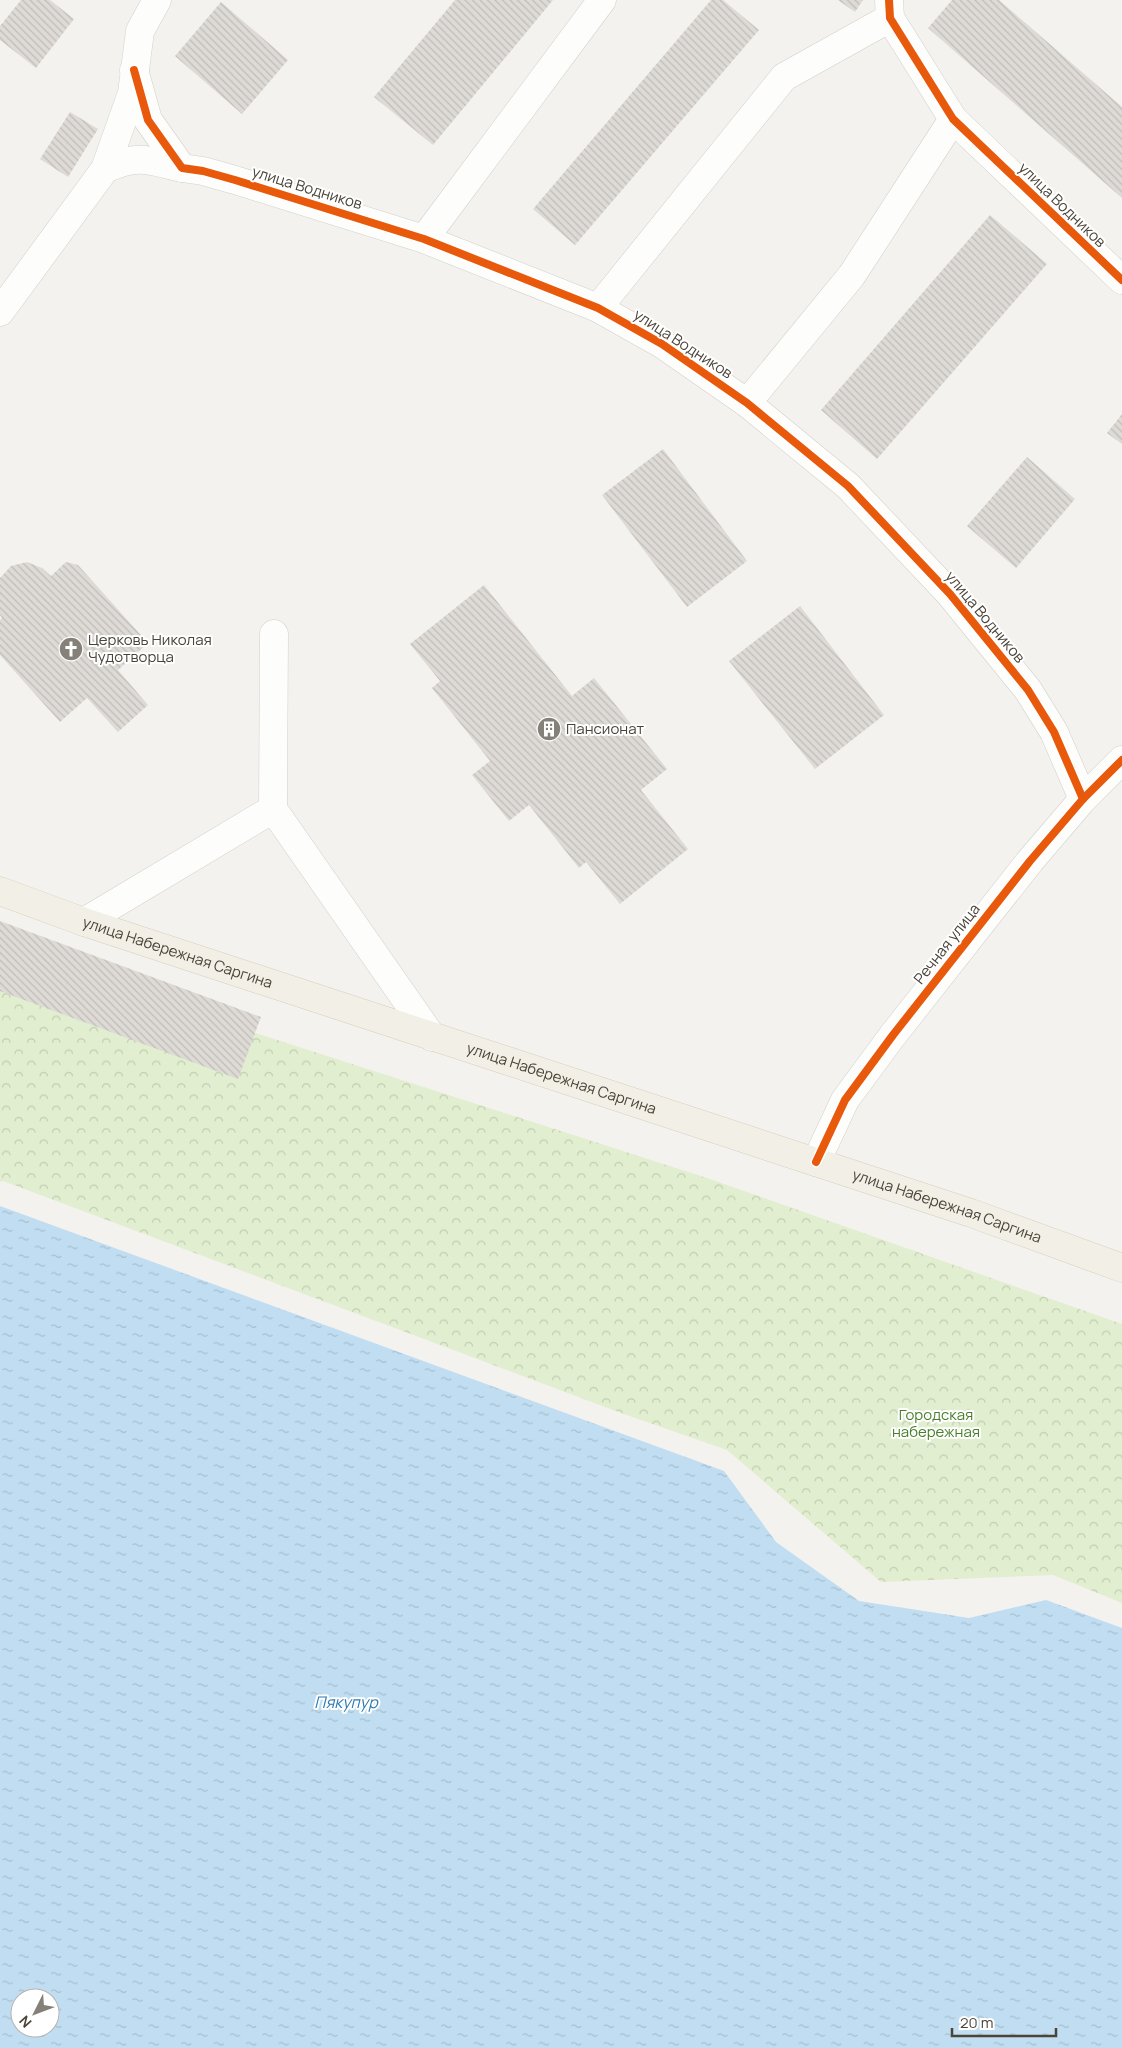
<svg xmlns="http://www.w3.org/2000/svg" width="1122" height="2048" font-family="Manrope,sans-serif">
<defs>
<pattern id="park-crowns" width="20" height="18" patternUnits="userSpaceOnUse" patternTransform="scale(1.25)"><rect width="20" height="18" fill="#e1eecf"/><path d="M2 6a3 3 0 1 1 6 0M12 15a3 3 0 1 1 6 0" fill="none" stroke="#c3cdb2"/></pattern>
<pattern id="water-ripples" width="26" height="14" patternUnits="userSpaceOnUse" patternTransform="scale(1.25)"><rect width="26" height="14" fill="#c0ddf1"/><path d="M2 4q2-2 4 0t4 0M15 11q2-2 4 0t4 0" fill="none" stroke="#a6bfcf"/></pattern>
<pattern id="building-back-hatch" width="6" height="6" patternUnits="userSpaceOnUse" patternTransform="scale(1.25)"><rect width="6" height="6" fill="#dedbd6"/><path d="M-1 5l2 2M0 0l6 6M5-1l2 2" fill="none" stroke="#c0bdb8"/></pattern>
</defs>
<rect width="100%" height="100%" fill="#f4f2ee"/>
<!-- park -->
<polygon fill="url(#park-crowns)" points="0,951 707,1178 1122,1324 1122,1603 1053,1575 881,1582 727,1450 621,1413 3,1181 0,1182"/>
<!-- water -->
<path fill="url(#water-ripples)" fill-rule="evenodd" d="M0,1206l724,265 52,71 83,59 110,17 77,-18 76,28v420h-1122zM20,1998h30v30h-30z"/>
<!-- building -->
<g fill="url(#building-back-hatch)">
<polygon points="21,0 50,0 74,19 36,68 0,40 0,26"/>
<polygon points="455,0 553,0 433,145 374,97"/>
<polygon points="711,0 723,0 759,30 575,245 533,209"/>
<polygon points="838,0 863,0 855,12"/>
<polygon points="952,0 999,0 1122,107 1122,198 928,28"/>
<polygon points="221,2 288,60 242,114 175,56"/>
<polygon points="70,112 98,129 68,177 40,159"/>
<polygon points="990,215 1047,264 877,459 821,410"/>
<polygon points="1122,414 1122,444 1107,433"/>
<polygon points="663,449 747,561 687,607 602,495"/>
<polygon points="1027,457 1075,499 1016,568 967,526"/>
<polygon points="27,562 42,568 51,576 66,562 78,565 148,643 118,670 148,705 118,732 87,698 60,722 0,655 0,620 2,618 0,615 0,578 11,566"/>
<polygon points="484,585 572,696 594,678 667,769 641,790 688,849 620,904 586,862 579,868 529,805 509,821 472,775 490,761 432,688 440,681 410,644"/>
<polygon points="800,606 884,715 815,769 729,661"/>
<polygon points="0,921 261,1017 238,1079 0,991"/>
</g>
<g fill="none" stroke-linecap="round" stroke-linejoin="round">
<!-- minor casing -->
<g stroke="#d2d0cb" stroke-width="29">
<g id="minor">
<polyline points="889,0 890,18 953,119 1122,280"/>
<polyline points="134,70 148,120 182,168 203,171 235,180 424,239 598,308 662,344 747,403 848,486 950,594 1028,690 1054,732 1083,799"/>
<path d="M105,169c34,-15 43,-9 77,-1"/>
<polyline points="424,239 602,0"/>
<polyline points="598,308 784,77 890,18"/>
<polyline points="0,312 105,169 132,93 140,31 157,0"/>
<polyline points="747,403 852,275 953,119"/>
<polyline points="273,809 274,634"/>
<polyline points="84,922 273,809 432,1037"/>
<polyline points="816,1162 845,1100 893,1035 1030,861 1083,799 1122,760"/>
</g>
</g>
<!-- major casing -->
<g stroke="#d6cebb" stroke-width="29">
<g id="major">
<path id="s1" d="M0,891l84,31 887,291 151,55"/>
</g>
</g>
<!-- minor -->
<use href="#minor" stroke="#fdfdfc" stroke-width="28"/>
<!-- major -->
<use href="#major" stroke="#f2efe6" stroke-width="28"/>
<!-- cycleway casing -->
<g stroke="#fff" stroke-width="11">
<g id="cycleway">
<polyline points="889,0 890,18 953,119 1122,280"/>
<polyline points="134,70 148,120 182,168 203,171 235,180 424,239 598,308 662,344 747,403 848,486 950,594 1028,690 1054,732 1083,799"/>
<polyline points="816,1162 845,1100 893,1035 1030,861 1083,799 1122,760"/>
</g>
</g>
<!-- cycleway -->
<use href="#cycleway" stroke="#e8590c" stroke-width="8"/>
</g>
<!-- icons -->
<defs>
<g id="church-disc" transform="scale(1.25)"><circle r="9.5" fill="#868178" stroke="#fff"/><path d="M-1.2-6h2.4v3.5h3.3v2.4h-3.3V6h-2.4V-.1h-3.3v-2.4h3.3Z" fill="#fff"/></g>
<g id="building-disc" transform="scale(1.25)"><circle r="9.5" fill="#868178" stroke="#fff"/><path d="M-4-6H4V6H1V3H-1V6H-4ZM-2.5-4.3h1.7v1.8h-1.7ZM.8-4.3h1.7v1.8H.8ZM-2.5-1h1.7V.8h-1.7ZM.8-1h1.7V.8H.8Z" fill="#fff"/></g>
</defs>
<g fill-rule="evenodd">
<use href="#church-disc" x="71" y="649"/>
<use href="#building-disc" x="549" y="729"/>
</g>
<g text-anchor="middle" stroke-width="4" stroke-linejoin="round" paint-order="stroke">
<!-- street labels -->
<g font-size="15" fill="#4b4439" stroke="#fff">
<text transform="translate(307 188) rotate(17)" y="5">улица Водников</text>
<text transform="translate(1062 205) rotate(44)" y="5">улица Водников</text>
<text transform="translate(683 344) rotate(33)" y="5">улица Водников</text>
<text transform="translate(985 617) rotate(50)" y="5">улица Водников</text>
<text transform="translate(947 944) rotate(-52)" y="5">Речная улица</text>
<text dy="5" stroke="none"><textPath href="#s1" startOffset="188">улица Набережная Саргина</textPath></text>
<text dy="5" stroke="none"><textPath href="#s1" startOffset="592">улица Набережная Саргина</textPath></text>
<text dy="5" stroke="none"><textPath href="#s1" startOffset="998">улица Набережная Саргина</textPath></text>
</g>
<!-- poi labels -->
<g font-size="15" fill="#4b4439" stroke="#fff" text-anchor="start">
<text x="88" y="645">Церковь Николая<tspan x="88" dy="17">Чудотворца</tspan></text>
<text x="566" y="734">Пансионат</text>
</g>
<!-- park labels -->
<g font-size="15" fill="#4a7f2a" stroke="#fff">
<text x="936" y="1420">Городская<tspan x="936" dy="17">набережная</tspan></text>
</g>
<!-- water labels -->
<g font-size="16" font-style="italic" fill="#2e7ab2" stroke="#fff">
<text x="346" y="1708">Пякупур</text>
</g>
</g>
<!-- north arrow -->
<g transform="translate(35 2013) rotate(228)"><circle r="24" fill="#ffffff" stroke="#b7b4b0"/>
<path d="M0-4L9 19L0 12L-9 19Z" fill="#868178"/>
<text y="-8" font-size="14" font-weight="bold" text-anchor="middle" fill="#4b4439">N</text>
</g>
<!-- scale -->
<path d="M952 2028v8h104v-8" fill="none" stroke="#4b4439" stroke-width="2.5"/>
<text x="960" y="2028" font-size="15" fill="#4b4439" stroke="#ffffff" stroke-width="4" paint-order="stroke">20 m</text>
</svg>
